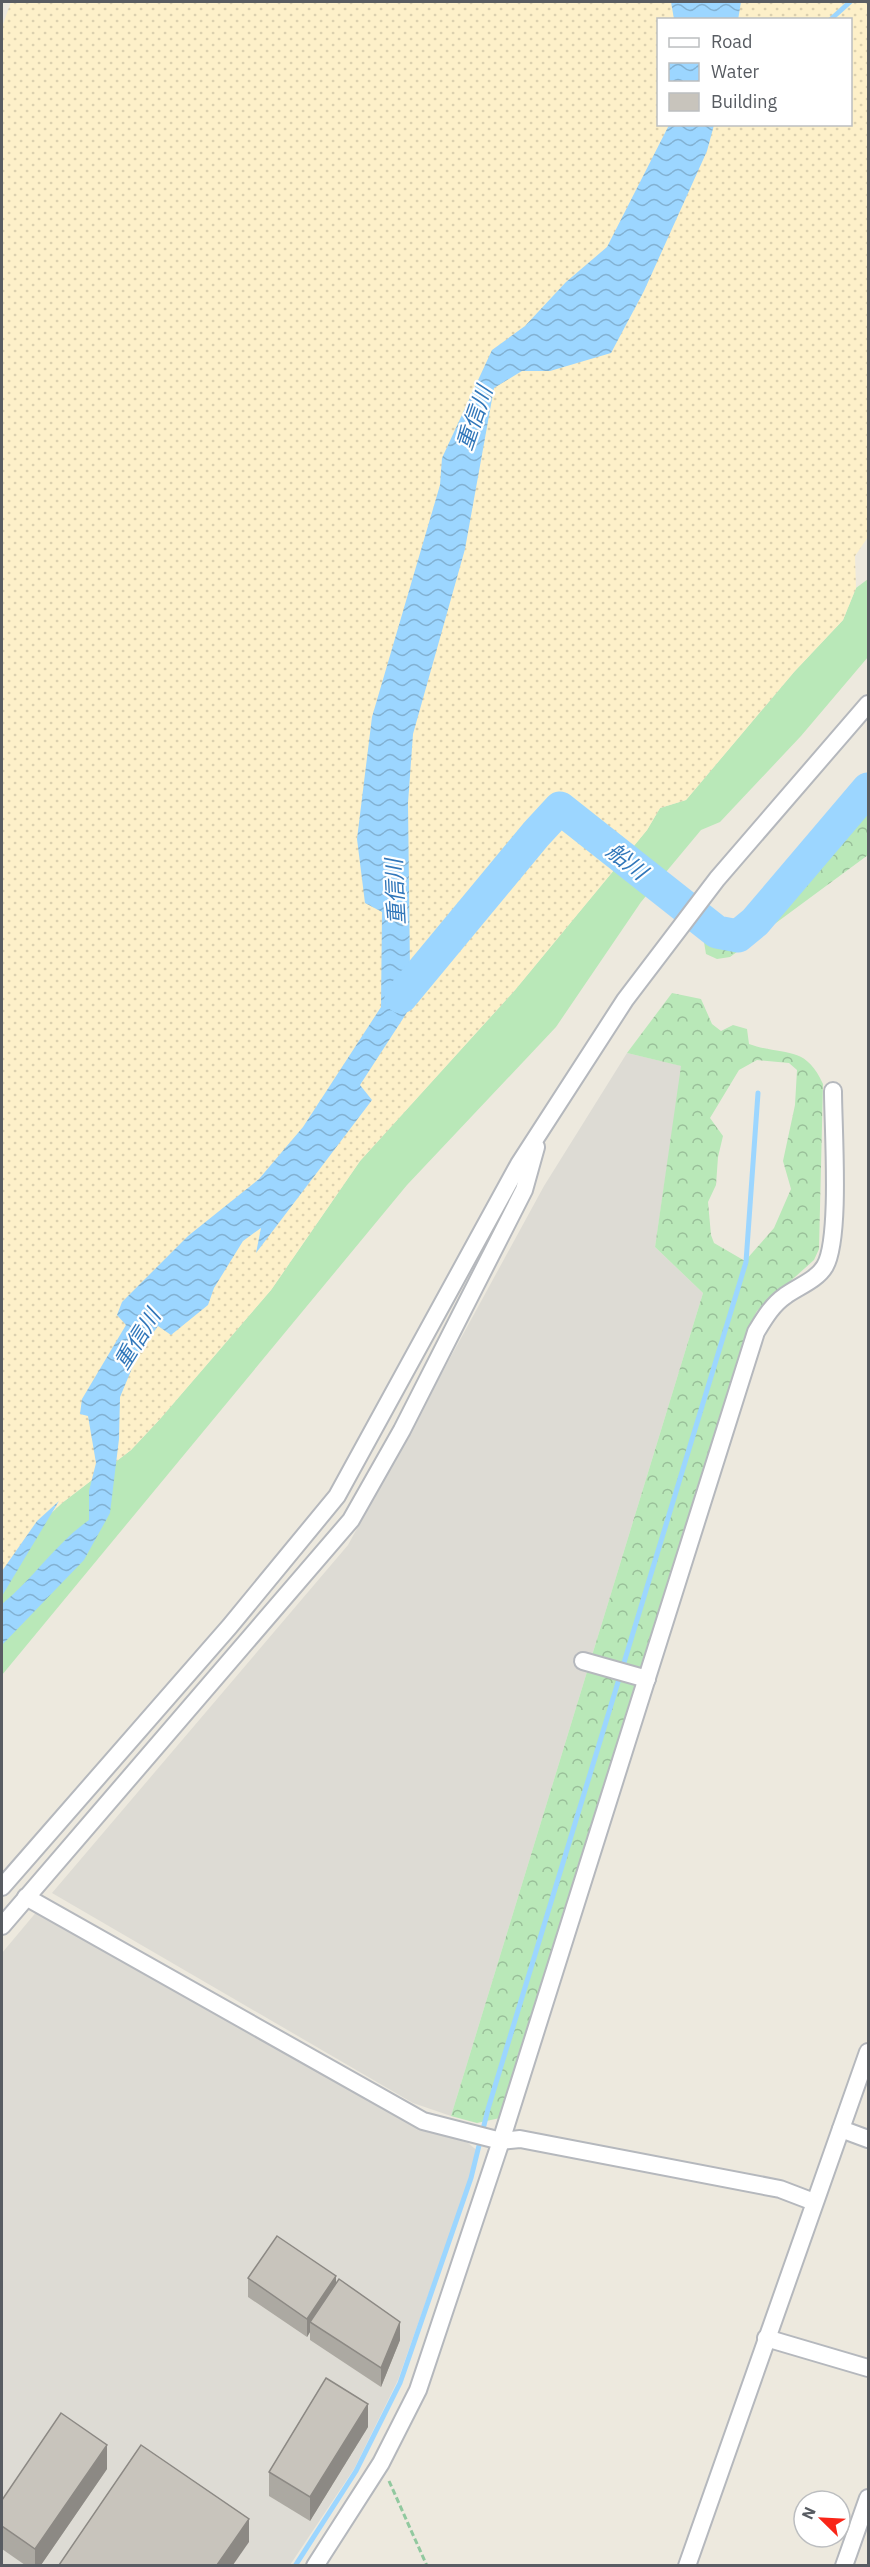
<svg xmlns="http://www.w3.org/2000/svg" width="870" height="2567" font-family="'IBM Plex Sans','Noto Sans JP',sans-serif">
<defs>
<pattern id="forest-crowns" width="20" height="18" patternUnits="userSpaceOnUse" patternTransform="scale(1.5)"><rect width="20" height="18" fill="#b9e8b8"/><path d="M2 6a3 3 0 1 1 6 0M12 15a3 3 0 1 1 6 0" fill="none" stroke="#99bf99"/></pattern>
<pattern id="sand-dots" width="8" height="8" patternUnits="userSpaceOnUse" patternTransform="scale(1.5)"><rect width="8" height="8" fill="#fdf0c9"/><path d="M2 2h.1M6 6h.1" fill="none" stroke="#dbd0af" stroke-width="1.8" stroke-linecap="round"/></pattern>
<pattern id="water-waves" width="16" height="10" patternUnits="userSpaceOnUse" patternTransform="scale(1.5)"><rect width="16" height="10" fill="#9cd6ff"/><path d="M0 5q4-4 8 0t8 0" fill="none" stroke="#82b1d2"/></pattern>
</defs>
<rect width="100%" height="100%" fill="#ede9de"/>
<!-- industrial -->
<g fill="#dddbd4">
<polygon points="627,1053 682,1066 655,1247 703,1293 451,2116 413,2103 52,1893 348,1545 544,1186"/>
<polygon points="38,1910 419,2128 468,2143 479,2152 398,2380 354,2469 290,2565 2,2566 2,1953"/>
</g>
<!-- grass -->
<polygon fill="#b9e8b8" points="868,579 868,657 801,736 720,822 701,830 641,902 556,1027 407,1185 2,1675 2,1576 33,1530 62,1503 131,1450 160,1419 271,1290 360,1161 515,990 647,830 660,808 686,800 794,672 843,620 856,588"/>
<!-- forest -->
<g fill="url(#forest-crowns)" fill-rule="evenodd">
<path d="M868,798v57l-138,102 -13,2 -11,-5 -2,-12 6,-5c17,2 24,4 40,-5z"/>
<path d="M672,993l29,6 11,25 9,7 12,-6 14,4 2,15c36,13 56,0 74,40l-4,165 -5,11 -57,51 -11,22 -246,785 -23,5 -26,-7 252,-823 -48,-46 26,-181 -54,-13zM757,1060l32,3 8,7 -2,35 -12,56 8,28 -17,39 -29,33 -31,-18 -3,-8 -3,-33 8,-17 2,-28 5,-21 -13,-18 29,-48z"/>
</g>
<!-- sand -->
<path fill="url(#sand-dots)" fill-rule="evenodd" d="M11,2h857v535l-13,19 1,32 -13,32 -49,52 -108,128 -26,8 -13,22 -132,160 -155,171 -89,129 -111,129 -29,31 -69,53 -29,27 -31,46v-1549zM658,20h192v104h-192z"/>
<!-- water -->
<g fill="url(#water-waves)">
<polygon points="671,2 741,2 738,20 674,19"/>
<path d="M669,125h45l-7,26 -63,140 -33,62 -61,18h-28l-28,17 -29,161 -52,185 -5,69 2,168 5,29 -55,85 12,15 -116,153 5,-25 -18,13 -29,47 -6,17 -37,30 -13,-9 -20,28 -18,43 -1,42 -9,74 -26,47 -82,85v-41c31,-25 54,-61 87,-84v-29l7,-28 -8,-47 -8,-2 2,-15 44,-74 -9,-10 5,-13 66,-66 71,-57 44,-52 78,-120 1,-95 -17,-9 -8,-64 15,-122 68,-232 2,-27 50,-108 33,-24 41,-44 41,-35z"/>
<polygon points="59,1501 2,1596 2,1571 37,1521"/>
</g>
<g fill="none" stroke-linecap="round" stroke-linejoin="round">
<!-- stream -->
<g stroke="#9cd6ff" stroke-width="5">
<polyline points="830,20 850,2"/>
<polyline points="295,2566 356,2471 400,2383 471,2178 488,2109 746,1262 758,1093"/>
</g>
<!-- river -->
<polyline stroke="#9cd6ff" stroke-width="33" points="401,997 536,834 560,808 717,932 738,936 755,922 868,789"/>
<!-- minor casing -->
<g stroke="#b5b8bd" stroke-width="20">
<g id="minor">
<polyline points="583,1661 647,1679"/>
<polyline points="2,1887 230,1626 337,1496 519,1164 625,1000 717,879 868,704"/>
<polyline points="26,1897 423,2121 501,2141 520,2139 780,2189 814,2202"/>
<polyline points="2,1926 351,1520 402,1430 524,1190 536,1147"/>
<polyline points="841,2129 868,2139"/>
<polyline points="766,2338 868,2368"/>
<path d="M315,2566l66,-103 37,-73 83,-249 255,-809c8,-13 16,-27 29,-36 12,-9 32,-16 40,-30 16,-28 8,-138 8,-175"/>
<polyline points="687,2566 868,2052"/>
<polyline points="844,2566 868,2498"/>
</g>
</g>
<!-- path -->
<polyline stroke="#91c99f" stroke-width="3" stroke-dasharray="6 3" stroke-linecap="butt" points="389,2481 427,2566"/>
<!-- minor -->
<use href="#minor" stroke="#fff" stroke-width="16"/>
</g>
<!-- wall -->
<g fill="#aca9a2">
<polygon points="248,2278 336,2284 400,2340 381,2387 310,2340 310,2332 307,2337 248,2297"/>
<polygon points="368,2427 310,2521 269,2496 269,2472"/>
<polygon points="107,2469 41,2565 25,2565 2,2549 2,2500"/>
</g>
<!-- shaded-wall -->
<g fill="#8c8984">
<polygon points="336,2276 336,2295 310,2322 310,2332 307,2337 307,2319"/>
<polygon points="400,2322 400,2340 381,2387 381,2368"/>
<polygon points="368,2404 368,2427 310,2521 310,2497"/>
<polygon points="107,2445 107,2469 41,2565 35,2565 35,2549"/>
<polygon points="249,2519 249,2542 233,2565 217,2565"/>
</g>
<!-- building -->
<g fill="#c8c4bc" stroke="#8c8984" stroke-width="1.5">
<polygon points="277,2236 336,2276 307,2319 248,2278"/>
<polygon points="339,2279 400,2322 381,2368 310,2322"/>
<polygon points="326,2378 368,2404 310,2497 269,2472"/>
<polygon points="61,2413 107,2445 35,2549 2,2526 2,2500"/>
<polygon points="141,2445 249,2519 217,2565 59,2565"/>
</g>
<g text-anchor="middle" stroke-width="4.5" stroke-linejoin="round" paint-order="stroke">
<!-- water labels -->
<g font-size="22" font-style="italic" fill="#3177ba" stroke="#fff">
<text transform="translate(474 418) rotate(-71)" y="8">重信川</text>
<text transform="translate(627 861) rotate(38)" y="8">船川</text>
<text transform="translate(395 892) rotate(-93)" y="8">重信川</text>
<text transform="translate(137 1339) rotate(-58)" y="8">重信川</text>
</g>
</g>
<!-- border -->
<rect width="870" height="2567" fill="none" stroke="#585c62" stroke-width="6"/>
<!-- legend -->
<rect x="657" y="18" width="195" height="108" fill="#ffffff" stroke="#bcbec0" stroke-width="1.5"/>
<rect x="669" y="38" width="30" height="9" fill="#ffffff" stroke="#bcbec0" stroke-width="1.5"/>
<text x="711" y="48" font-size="18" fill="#585c62">Road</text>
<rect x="669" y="63" width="30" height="18" fill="url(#water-waves)" stroke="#bcbec0" stroke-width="1.5"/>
<text x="711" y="78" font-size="18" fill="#585c62">Water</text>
<rect x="669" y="93" width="30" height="18" fill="#c8c4bc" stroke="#bcbec0" stroke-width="1.5"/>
<text x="711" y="108" font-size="18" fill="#585c62">Building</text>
<!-- north arrow -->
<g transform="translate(822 2519) rotate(294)"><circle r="28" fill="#ffffff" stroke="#bcbec0" stroke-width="1.5"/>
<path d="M0-4.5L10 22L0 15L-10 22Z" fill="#f92518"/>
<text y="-9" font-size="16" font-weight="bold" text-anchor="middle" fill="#585c62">N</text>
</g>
</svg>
